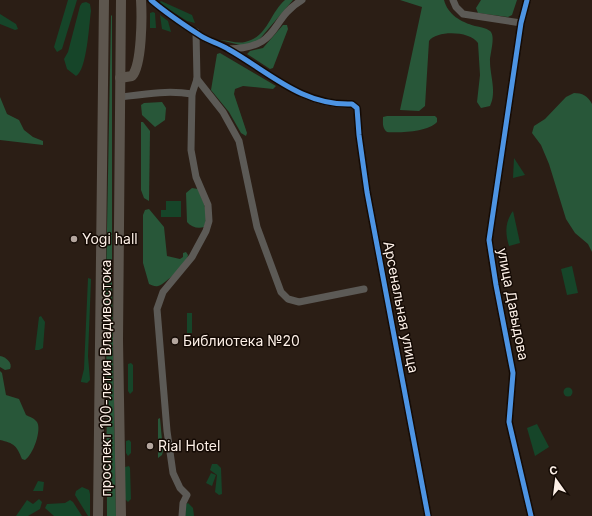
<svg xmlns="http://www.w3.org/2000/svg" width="592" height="516" font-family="Inter,sans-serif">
<rect width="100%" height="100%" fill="#2b1e15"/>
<!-- green -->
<g fill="#164529">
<polygon points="68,0 77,0 62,49 57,52 54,47"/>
<polygon points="161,1 192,15 195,23 187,21 159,3"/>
<path d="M86,2l4,2 1,7c-2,13 -4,59 -15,65l-9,-7 -3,-10 4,-7 12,-46 2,-3z"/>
<polygon points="153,12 155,13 156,28 150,28 150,13"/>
<polygon points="0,14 16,24 18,29 15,30 0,24"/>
<polygon points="160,15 168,21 171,32 162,29"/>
<polygon points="514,158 525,175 513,178"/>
<polygon points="166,201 181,201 181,217 161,217 161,210 166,210"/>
<path d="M513,211l7,32 -11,3c-4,-13 -4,-24 4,-35z"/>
<polygon points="572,266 578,293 567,295 561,269"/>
<polygon points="88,278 91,279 88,356 90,380 87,383 81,382 81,381 84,369"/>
<rect x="187" y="313" width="5" height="20"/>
<polygon points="41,316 45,322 43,348 39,350 35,350 39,317"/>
<polygon points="131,363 133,365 133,391 130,394 128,391 128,364"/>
<circle cx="568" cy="392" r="4.5"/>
<polygon points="537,424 549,447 535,456 527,428"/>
<polygon points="129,440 131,442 131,453 128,456 126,453 126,441"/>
<polygon points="212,464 217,464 221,468 222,494 219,495 215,492 217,475 210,470"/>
<polygon points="129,466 130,468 131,499 128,502 125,499 125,467"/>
<polygon points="211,473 216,475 212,486 206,483"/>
<polygon points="38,481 44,482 43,491 33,491"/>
<polygon points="82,487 89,490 90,494 90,516 88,516 75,495 76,491"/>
<polygon points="39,499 42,502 40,509 28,516 16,516 27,500 33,504"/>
<polygon points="70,500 73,502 82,516 54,516 45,508 47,504 65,503"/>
<polygon points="188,503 193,508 194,516 185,516 186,504"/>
</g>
<!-- forest -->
<g fill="#285739">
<path d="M285,0h8l-35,41 -14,5 -24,-6c8,0 17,4 25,2 23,-5 24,-28 40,-42z"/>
<path d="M400,0h44c4,15 17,22 31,26 5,1 11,2 15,5 6,5 0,22 0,30 0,15 7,31 0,45l-9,2 -4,-6 3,-27 -2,-32c-8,-12 -41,-13 -49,-2l-4,65 -6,5 -19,-1 22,-103z"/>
<polygon points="481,0 517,0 512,15 508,17 478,13 476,8"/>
<polygon points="112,15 112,281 116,516 107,516 106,282 111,16"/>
<polygon points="283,25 287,25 288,29 273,68 270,69 247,54 250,51 263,48"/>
<polygon points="220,53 276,86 273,89 243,86 235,89 234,94 247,133 246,136 241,133 229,112 211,90 217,54"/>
<path d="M574,93c8,0 14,3 18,11v148l-4,-8 -13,-11 -9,-14 -17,-55 -8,-19 -9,-12 2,-7 11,-7 21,-22z"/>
<polygon points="0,97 7,114 19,120 24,130 33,137 43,141 43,145 0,140"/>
<polygon points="162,102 166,108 165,120 155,127 142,115 141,105 144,103"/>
<path d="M387,116h48l2,2v4c-9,10 -37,11 -50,10 -5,-4 -4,-9 -4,-15z"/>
<polygon points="141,122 143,122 150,131 149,201 144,198 141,190"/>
<path d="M192,188l6,1c5,13 12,24 6,38 -6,2 -13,0 -17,-5l-1,-29z"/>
<path d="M149,209l15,18 3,29 13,3 3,-2v-4l3,-1 2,3c-1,7 -22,29 -30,31 -3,1 -6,-1 -9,-2l-6,-21v-48l2,-5z"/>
<path d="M0,356c6,1 13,7 10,13l-5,1 -5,-3z"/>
<path d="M0,371l2,2 4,22 13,4 7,16c4,2 8,3 11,7 5,8 -4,33 -12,38l-3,-1c-5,-13 -8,-16 -22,-19z"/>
<polygon points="160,418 163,451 162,455 158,458 158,419"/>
</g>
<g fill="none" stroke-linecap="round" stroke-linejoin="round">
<!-- minor -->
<g stroke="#5c5a56" stroke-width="7">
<path d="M151,0c15,13 33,25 50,36 8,5 19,8 27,13 41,23 74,57 124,55l5,4 2,27 8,57 61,324"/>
<polyline points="453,0 456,7 463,14 521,23"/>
<polyline points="527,0 521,23 489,240 496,285 513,373 509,422 531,516"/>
<path d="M228,49c54,-1 40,-29 74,-49"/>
<polyline points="197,79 223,112 239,141 257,227 281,292 288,299 299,302 364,289"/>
<path d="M121,97c23,-3 47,-7 71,-3"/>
<polyline points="182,516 183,503 187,495 180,488 173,473 167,431 157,309 163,292 192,257 206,231 209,221 208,205 196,177 191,150 192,94 197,79 196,32"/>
</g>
<!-- highway -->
<g stroke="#5d564e" stroke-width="10">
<polyline points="121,0 118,340 121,516"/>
<path d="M120,78l12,-2c10,-11 10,-60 9,-76"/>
<polyline points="98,516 104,0"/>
</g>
<!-- cycleway casing -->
<g stroke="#140a04" stroke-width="8">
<g id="cycleway">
<path d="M151,0c15,13 33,25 50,36 8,5 19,8 27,13 41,23 74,57 124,55l5,4 2,27 8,57 61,324"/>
<polyline points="527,0 521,23 489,240 496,285 513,373 509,422 531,516"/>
</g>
</g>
<!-- cycleway -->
<use href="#cycleway" stroke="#4d94e3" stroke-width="5"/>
</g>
<!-- markers -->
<g fill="#b4a69e" stroke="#140a04" stroke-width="1.5">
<circle cx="74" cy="239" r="4"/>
<circle cx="175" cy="341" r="4"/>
<circle cx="150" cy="446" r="4"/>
</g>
<g text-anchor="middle" stroke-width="3" stroke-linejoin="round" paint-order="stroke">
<!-- poi labels -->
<g font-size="14" fill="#fdf0e7" stroke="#140a04" text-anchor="start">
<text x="82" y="244">Yogi hall</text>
<text x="183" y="346">Библиотека №20</text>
<text x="158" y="451">Rial Hotel</text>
</g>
<!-- street labels -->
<g font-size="14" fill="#fdf0e7" stroke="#140a04">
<text transform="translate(513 304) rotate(79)" y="5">улица Давыдова</text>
<text transform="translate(401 307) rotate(79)" y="5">Арсенальная улица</text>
<text transform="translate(106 378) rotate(-90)" y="5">проспект 100-летия Владивостока</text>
</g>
</g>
<!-- north arrow -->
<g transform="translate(556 480) rotate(346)" stroke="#140a04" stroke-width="3" paint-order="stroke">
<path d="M0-3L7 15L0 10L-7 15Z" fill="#fdf0e7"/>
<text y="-6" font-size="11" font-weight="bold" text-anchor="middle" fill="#fdf0e7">С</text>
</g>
</svg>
